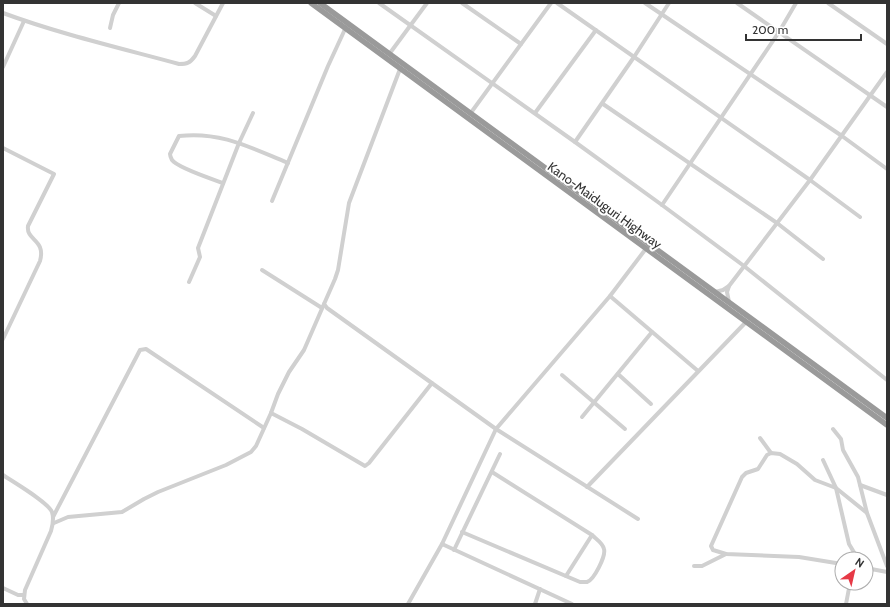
<svg xmlns="http://www.w3.org/2000/svg" width="890" height="607" font-family="Cabin,sans-serif">
<rect width="100%" height="100%" fill="#fff"/>
<g fill="none" stroke-linecap="round" stroke-linejoin="round">
<!-- minor -->
<g stroke="#d0d0d0" stroke-width="4">
<polyline points="195,3 216,16"/>
<polyline points="379,3 575,142 662,205 744,266 887,380"/>
<polyline points="462,3 521,44"/>
<polyline points="557,3 810,180 860,217"/>
<polyline points="645,3 842,136 887,169"/>
<polyline points="737,3 887,107"/>
<polyline points="828,3 887,44"/>
<path d="M3,13c57,21 117,35 176,51 8,0 11,-1 16,-8l28,-53"/>
<polyline points="110,28 113,15 119,3"/>
<polyline points="390,53 427,3"/>
<polyline points="3,67 24,21"/>
<polyline points="400,69 349,203 338,270 335,279 324,304 327,308 496,429 638,519"/>
<polyline points="603,104 777,223 823,259"/>
<polyline points="535,113 596,30"/>
<polyline points="470,114 551,3"/>
<polyline points="575,142 634,57 669,3"/>
<path d="M3,148l51,26 -26,52c-2,15 18,13 12,35l-37,78"/>
<path d="M223,183c-11,-4 -45,-15 -51,-23 -1,-2 -2,-5 -2,-6l9,-18c42,-5 72,12 109,27"/>
<polyline points="272,201 328,66 346,27"/>
<polyline points="662,205 779,32 796,3"/>
<polyline points="262,270 322,308"/>
<polyline points="189,282 200,257 198,248 239,143 253,113"/>
<polyline points="715,292 723,290 729,286"/>
<polyline points="610,296 698,371"/>
<polyline points="729,302 727,292 729,286 810,180 887,72"/>
<polyline points="618,374 651,404"/>
<polyline points="562,375 625,429"/>
<polyline points="271,413 302,429 365,466 369,463 432,383"/>
<polyline points="582,417 652,332"/>
<polyline points="833,429 841,439 843,450 858,477 867,513 887,566"/>
<polyline points="760,438 771,453"/>
<polyline points="823,460 836,488 849,544 858,559"/>
<path d="M3,475c10,7 45,27 49,37 2,6 1,12 -1,19l-26,59 -1,9 3,5"/>
<polyline points="860,485 887,495"/>
<polyline points="587,487 746,322"/>
<polyline points="53,517 140,350 146,349 264,428"/>
<polyline points="54,523 68,517 122,512 144,499 158,492 226,465 251,452 256,446 271,413 278,394 289,372 304,350 324,304"/>
<path d="M462,532l118,50c2,0 5,0 7,0 7,-2 19,-26 17,-33 -1,-6 -8,-10 -12,-14l-100,-63"/>
<polyline points="442,544 572,604"/>
<polyline points="454,550 500,454"/>
<polyline points="842,564 799,557 726,554 713,550 711,546 742,477 746,473 758,469 767,455 771,453 780,454 797,464 815,480 836,488 867,513"/>
<polyline points="694,566 702,566 726,554"/>
<polyline points="866,568 887,572"/>
<polyline points="566,576 592,535"/>
<polyline points="3,588 18,595 24,595"/>
<polyline points="408,604 442,544 496,429 610,296 648,246"/>
<polyline points="535,604 540,589"/>
<polyline points="846,604 850,583"/>
</g>
<!-- highway -->
<g stroke="#9a9a9a" stroke-width="5.5">
<polyline points="311,3 887,425"/>
<polyline points="320,3 887,418"/>
</g>
</g>
<g text-anchor="middle" stroke-width="4" stroke-linejoin="round" paint-order="stroke">
<!-- street labels -->
<g font-size="13" fill="#333" stroke="#fff">
<text transform="translate(605 205) rotate(36)" y="5">Kano-Maiduguri Highway</text>
</g>
</g>
<!-- border -->
<rect width="890" height="607" fill="none" stroke="#333333" stroke-width="8"/>
<!-- north arrow -->
<g transform="translate(854 571) rotate(34)"><circle r="19" fill="#ffffff" stroke="#adadad"/>
<path d="M0-3L7 15L0 10L-7 15Z" fill="#e63946"/>
<text y="-6" font-size="11" font-weight="bold" text-anchor="middle" fill="#333333">N</text>
</g>
<!-- scale -->
<path d="M746 34v6h115v-6" fill="none" stroke="#333333" stroke-width="2"/>
<text x="752" y="34" font-size="12" fill="#333333" stroke="#ffffff" stroke-width="3" paint-order="stroke">200 m</text>
</svg>
